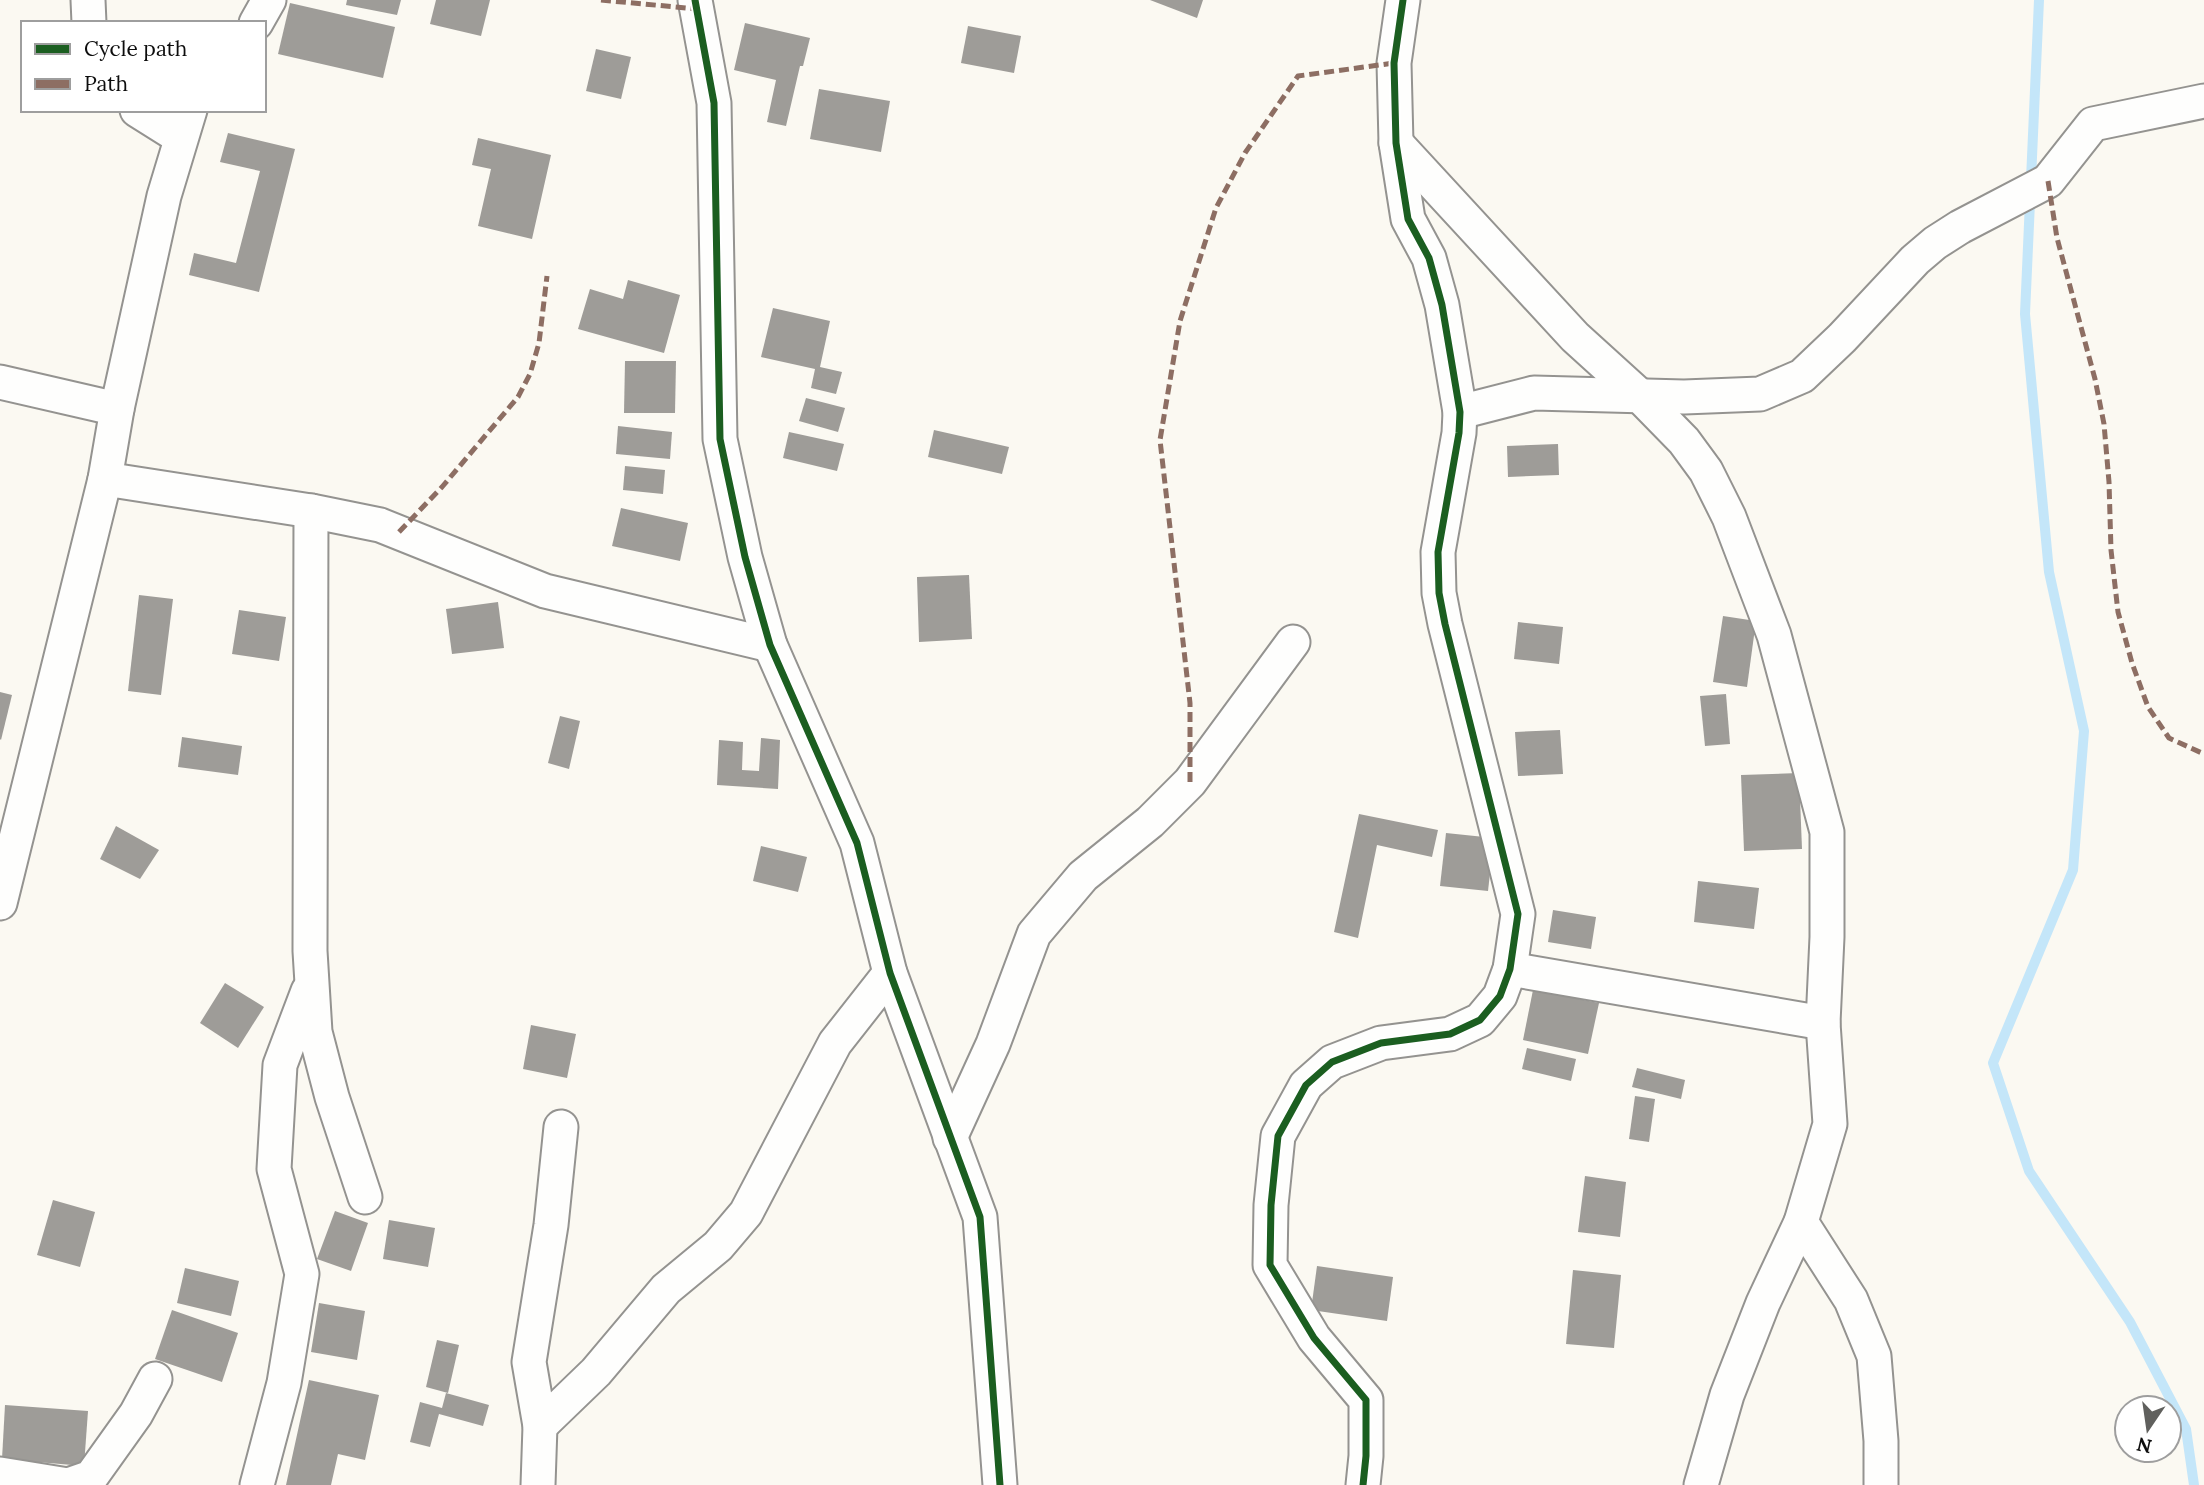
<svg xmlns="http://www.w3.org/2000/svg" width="2204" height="1485" font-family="Lora,serif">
<rect width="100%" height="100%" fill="#fbf9f2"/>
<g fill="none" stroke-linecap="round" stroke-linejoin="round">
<!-- stream -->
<polyline stroke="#c4e6f9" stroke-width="10" points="2039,0 2025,314 2049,572 2084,731 2073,870 1993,1063 2029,1171 2130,1322 2186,1429 2194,1485"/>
</g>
<!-- building -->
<g fill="#9e9c98">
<polygon points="347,0 401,0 397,15 346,5"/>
<polygon points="436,0 490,0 481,36 430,24"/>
<polygon points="1150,0 1203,0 1197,18"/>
<polygon points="290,3 395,27 383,78 278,54"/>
<polygon points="745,23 810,38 803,66 800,66 786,126 767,122 776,80 734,70"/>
<polygon points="968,26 1021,36 1014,73 961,63"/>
<polygon points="596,49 631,57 621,99 586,91"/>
<polygon points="819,89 890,101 881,152 810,139"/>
<polygon points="228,133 295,149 259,292 189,275 194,253 236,263 260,171 220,162"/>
<polygon points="478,138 551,155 532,239 478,226 491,169 472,165"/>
<polygon points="628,280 680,295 664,353 578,329 590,289 623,299"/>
<polygon points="773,308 830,321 820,367 842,372 836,394 811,388 815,369 761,357"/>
<polygon points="625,361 676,361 675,413 624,413"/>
<polygon points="806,398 845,408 838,432 799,421"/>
<polygon points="618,426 672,432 670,459 616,454"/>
<polygon points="934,430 1009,447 1002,474 928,457"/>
<polygon points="789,432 844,444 837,471 783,458"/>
<polygon points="1558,444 1559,475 1508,477 1507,446"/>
<polygon points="625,466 665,470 663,494 623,490"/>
<polygon points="621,508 688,523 680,561 612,546"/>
<polygon points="969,575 972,639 919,642 917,577"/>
<polygon points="139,595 173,599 161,695 128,691"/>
<polygon points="498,602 504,648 452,654 446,609"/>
<polygon points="239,610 286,617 279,661 232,654"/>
<polygon points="1723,616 1756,621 1747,687 1713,682"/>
<polygon points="1518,622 1563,627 1559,664 1514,659"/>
<polygon points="0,692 12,695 1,740 0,739"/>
<polygon points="1726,694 1730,744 1705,746 1700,696"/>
<polygon points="560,716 580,721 569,769 548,763"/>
<polygon points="1560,730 1563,774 1518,776 1515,732"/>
<polygon points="182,737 242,746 238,775 178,767"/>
<polygon points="761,738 780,740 778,789 717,785 719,740 743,742 742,770 759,771"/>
<polygon points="1799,773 1802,849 1744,851 1741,775"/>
<polygon points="1359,814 1438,830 1432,857 1377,845 1358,938 1334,932"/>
<polygon points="116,826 159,850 140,879 100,859"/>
<polygon points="1446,833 1494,838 1488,891 1440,886"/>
<polygon points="761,846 807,857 798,892 753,881"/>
<polygon points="1698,881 1759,888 1754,929 1694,922"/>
<polygon points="1553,910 1596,917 1591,949 1548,942"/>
<polygon points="225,983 264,1007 238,1048 200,1023"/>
<polygon points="1533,990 1599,1003 1588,1054 1523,1040"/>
<polygon points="531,1025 576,1034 567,1078 523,1069"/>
<polygon points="1527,1048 1576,1059 1571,1081 1522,1069"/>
<polygon points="1637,1068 1685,1080 1681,1099 1632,1087"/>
<polygon points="1635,1096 1655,1099 1649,1142 1629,1139"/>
<polygon points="1585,1176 1626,1182 1620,1237 1578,1232"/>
<polygon points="53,1200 95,1212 80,1267 37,1255"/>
<polygon points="335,1211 368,1223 351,1271 317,1259"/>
<polygon points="389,1220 435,1228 428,1267 383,1259"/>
<polygon points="1317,1266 1393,1277 1387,1321 1311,1310"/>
<polygon points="185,1268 239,1281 231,1316 177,1303"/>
<polygon points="1573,1270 1621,1275 1614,1348 1566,1344"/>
<polygon points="319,1303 365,1311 357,1360 311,1352"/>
<polygon points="172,1310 238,1333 222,1382 155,1359"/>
<polygon points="437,1340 459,1345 448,1393 426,1387"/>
<polygon points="309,1380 379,1395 365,1460 338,1454 331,1485 286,1485"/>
<polygon points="446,1393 489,1405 483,1426 439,1414 430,1447 410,1442 420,1402 442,1408"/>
<polygon points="5,1405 88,1411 84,1466 2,1459"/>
</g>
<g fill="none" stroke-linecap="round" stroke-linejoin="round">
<!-- street casing -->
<g stroke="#949390" stroke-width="37">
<g id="street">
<polyline points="88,0 89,23"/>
<polyline points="695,0 714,103 720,439 745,557 770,645 857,843 890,973 980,1217 1000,1485"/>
<polyline points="256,23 269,0"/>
<polyline points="137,110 180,137"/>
<polyline points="1396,143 1575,337 1640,396 1684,441 1706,471 1729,517 1774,635 1827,832 1827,937 1823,1023 1830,1124 1801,1222 1763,1303 1727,1395 1701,1485"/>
<polyline points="0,382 117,409"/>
<polyline points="1460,412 1534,393 1684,397 1760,394 1802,376 1842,338 1915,260 1935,243 1960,227 2048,181 2093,124 2204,101"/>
<polyline points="105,479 311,511 380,525 545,591 770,645"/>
<polyline points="311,511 310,951 315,1032 332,1097 365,1197"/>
<polyline points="0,903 105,479 117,409 164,196 190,110"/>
<polyline points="1510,969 1823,1023"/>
<polyline points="950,1138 993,1044 1034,934 1083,876 1150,822 1190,782 1293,642"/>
<polyline points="1801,1222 1851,1300 1874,1356 1881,1441 1881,1485"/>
<polyline points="540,1426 596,1372 666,1289 718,1246 746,1213 835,1043 890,973"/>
<polyline points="0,1474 68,1485 91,1477 136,1414 155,1379"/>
<polyline points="257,1485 284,1383 302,1274 274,1169 280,1065 308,991"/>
<polyline points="538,1485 540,1426 529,1362 551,1225 561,1127"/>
<polyline points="1363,1485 1366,1456 1366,1400 1314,1338 1270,1265 1271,1205 1278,1136 1306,1085 1332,1062 1381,1043 1450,1034 1480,1020 1500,996 1510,969 1518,914 1445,624 1439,593 1438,552 1459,433 1460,412 1442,305 1429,258 1408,219 1396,143 1394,63 1403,0"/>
</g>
</g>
<!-- street -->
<use href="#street" stroke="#fefefd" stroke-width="33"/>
<!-- quiet -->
<g stroke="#8d6e63" stroke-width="5" stroke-dasharray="10 5" stroke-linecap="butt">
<polyline points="601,0 697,9"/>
<polyline points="2048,181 2057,238 2095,379 2104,424 2109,482 2111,550 2118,612 2132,663 2148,707 2169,738 2204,754"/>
<polyline points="399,532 442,487 518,397 530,374 539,343 547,276"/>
<polyline points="1190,782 1190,703 1160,440 1180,321 1216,208 1245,153 1298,76 1394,63"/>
</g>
<!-- cycleway casing -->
<g stroke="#fff" stroke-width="11">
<g id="cycleway">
<polyline points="695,0 714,103 720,439 745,557 770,645 857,843 890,973 980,1217 1000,1485"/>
<polyline points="1363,1485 1366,1456 1366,1400 1314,1338 1270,1265 1271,1205 1278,1136 1306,1085 1332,1062 1381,1043 1450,1034 1480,1020 1500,996 1510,969 1518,914 1445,624 1439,593 1438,552 1459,433 1460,412 1442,305 1429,258 1408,219 1396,143 1394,63 1403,0"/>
</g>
</g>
<!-- cycleway -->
<use href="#cycleway" stroke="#1b5e20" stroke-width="7"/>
</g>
<!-- legend -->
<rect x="21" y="21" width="245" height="91" fill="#ffffff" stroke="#9e9e9e" stroke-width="2"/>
<rect x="35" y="44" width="35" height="10" fill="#1b5e20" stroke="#9e9e9e" stroke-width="2"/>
<text x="84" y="56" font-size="21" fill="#0d0d0d">Cycle path</text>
<rect x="35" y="79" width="35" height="10" fill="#8d6e63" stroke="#9e9e9e" stroke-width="2"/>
<text x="84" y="91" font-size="21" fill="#0d0d0d">Path</text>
<!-- north arrow -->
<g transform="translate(2148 1429) rotate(193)"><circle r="33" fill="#ffffff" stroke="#9e9e9e" stroke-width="2"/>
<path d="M0-5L12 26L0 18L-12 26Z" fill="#60605d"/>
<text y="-10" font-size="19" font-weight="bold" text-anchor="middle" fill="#0d0d0d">N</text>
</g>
</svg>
